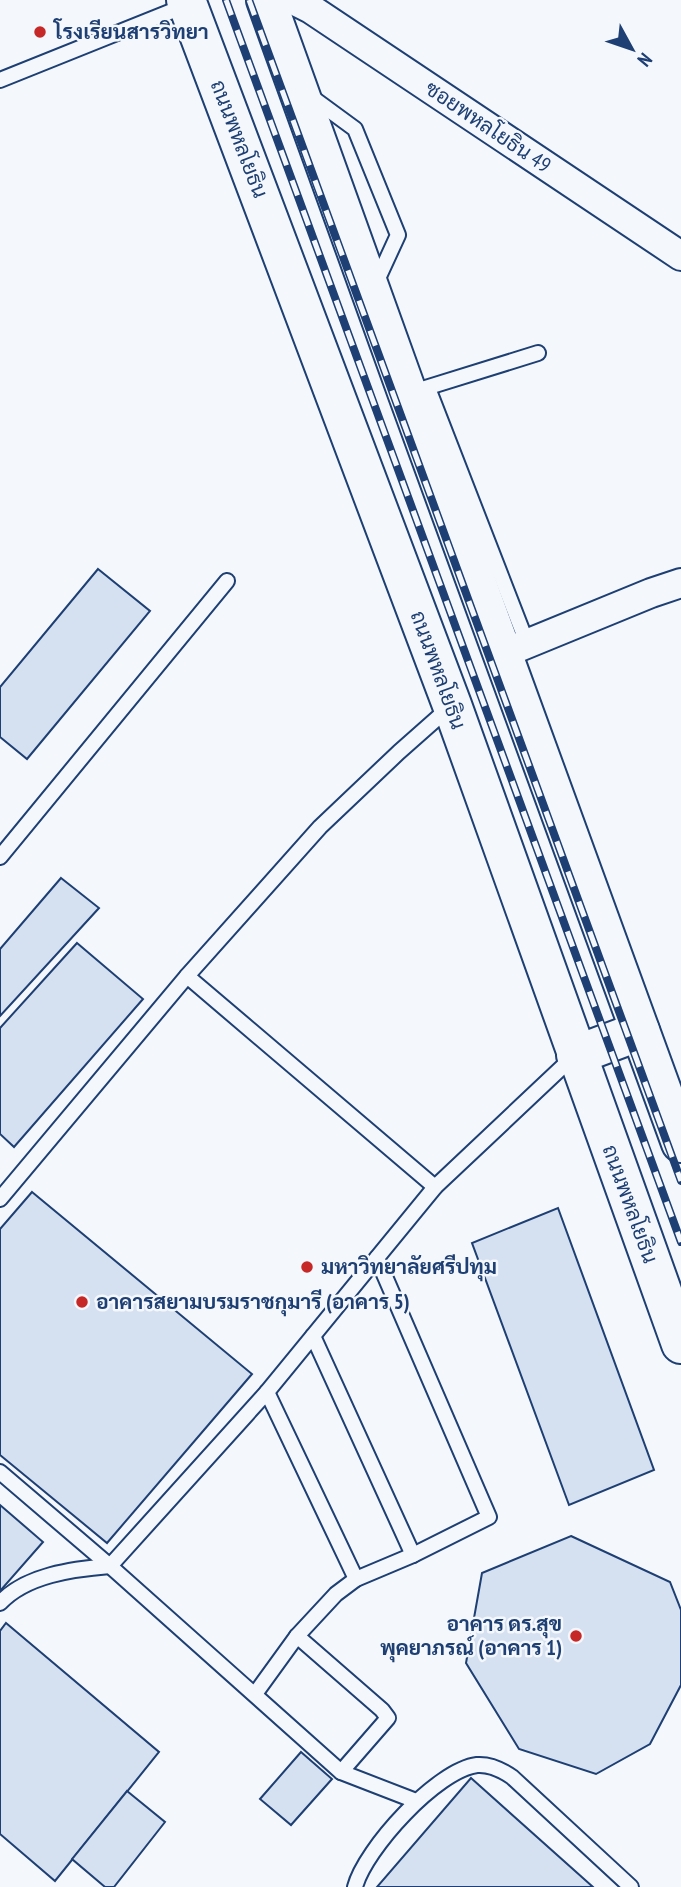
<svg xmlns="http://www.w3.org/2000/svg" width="681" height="1887" font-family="'PT Sans Narrow',Sarabun,sans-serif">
<rect width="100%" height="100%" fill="#f4f7fb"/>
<!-- building -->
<g fill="#d5e0f0" stroke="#1d3f73" stroke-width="2">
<polygon points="98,569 150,611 27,759 0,737 0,687"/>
<polygon points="61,878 99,908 0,1016 0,949"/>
<polygon points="77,943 143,999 14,1147 0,1134 0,1028"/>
<polygon points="32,1192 252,1374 107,1543 0,1455 0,1229"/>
<polygon points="558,1208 654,1470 569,1505 472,1243"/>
<polygon points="0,1505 43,1542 0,1591"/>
<polygon points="571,1536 670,1582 681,1610 681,1685 650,1744 596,1774 519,1749 466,1663 482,1573"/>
<polygon points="6,1623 159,1752 55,1881 0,1834 0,1631"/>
<polygon points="301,1752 332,1779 291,1825 260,1799"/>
<polygon points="471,1778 593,1887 377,1887"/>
<polygon points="127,1791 165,1822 114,1887 105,1887 72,1859"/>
</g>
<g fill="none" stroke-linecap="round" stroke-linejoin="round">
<!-- service casing -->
<g stroke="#1d3f73" stroke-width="18">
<g id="service">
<polyline points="0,80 187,5"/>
<polyline points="310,96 355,129 398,235 375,285"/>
<polyline points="428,388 527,643"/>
<polyline points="419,390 538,353"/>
<polyline points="0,857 227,581"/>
<polyline points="187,976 435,1187"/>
<polyline points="0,1199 187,976 320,827 399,752 451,706"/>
<polyline points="313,1336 413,1555"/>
<polyline points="267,1392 356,1579"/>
<polyline points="0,1472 110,1566 341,1772 416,1801"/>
<path d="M0,1603c26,-28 73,-34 110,-37l157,-174 168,-205 140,-132"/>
<polyline points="297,1636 382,1710 388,1718 341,1772"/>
<polyline points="255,1694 297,1636 336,1594 356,1579 413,1555 489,1517 377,1258"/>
<path d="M355,1887c10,-38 82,-117 122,-122 13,-1 25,5 35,12l119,110"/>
</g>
</g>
<!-- minor casing -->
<g stroke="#1d3f73" stroke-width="32">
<g id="minor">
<polyline points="293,0 311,9 681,256"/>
<polyline points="502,654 651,593 681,583"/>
</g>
</g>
<!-- primary casing -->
<g stroke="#1d3f73" stroke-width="42">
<g id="primary">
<polyline points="186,0 452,705 681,1344"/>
<polyline points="266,0 407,392 681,1143"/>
<polyline points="576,1055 640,1031"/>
</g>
</g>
<!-- service -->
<use href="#service" stroke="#f4f7fb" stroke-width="14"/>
<!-- minor -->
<use href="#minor" stroke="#f4f7fb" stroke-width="28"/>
<!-- primary -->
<use href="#primary" stroke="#f4f7fb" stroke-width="38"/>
<!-- rail casing -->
<g stroke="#1d3f73" stroke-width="8">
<g id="rail">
<polyline points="226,0 681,1242"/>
<polyline points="249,0 681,1181"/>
</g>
</g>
<!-- rail -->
<use href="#rail" stroke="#f4f7fb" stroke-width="5" stroke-dasharray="16" stroke-linecap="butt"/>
</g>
<!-- markers -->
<g fill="#c62828" stroke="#f4f7fb" stroke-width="2.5">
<circle cx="40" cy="32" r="7"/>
<circle cx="307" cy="1267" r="7"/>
<circle cx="82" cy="1302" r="7"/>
<circle cx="576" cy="1636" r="7"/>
</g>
<g text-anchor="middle" stroke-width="5" stroke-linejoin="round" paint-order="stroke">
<!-- poi labels -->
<g font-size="21" font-weight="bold" fill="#1d3f73" stroke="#f4f7fb" text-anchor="start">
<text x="54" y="39">โรงเรียนสารวิทยา</text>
<text x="321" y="1274">มหาวิทยาลัยศรีปทุม</text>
<text x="96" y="1309">อาคารสยามบรมราชกุมารี (อาคาร 5)</text>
<text x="562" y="1631" text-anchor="end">อาคาร ดร.สุข<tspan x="562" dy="24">พุคยาภรณ์ (อาคาร 1)</tspan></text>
</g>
<!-- street labels -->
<g font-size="21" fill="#1d3f73" stroke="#f4f7fb">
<text transform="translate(488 127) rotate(34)" y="7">ซอยพหลโยธิน 49</text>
<text transform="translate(239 139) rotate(69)" y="7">ถนนพหลโยธิน</text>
<text transform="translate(438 670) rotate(70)" y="7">ถนนพหลโยธิน</text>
<text transform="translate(630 1204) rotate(70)" y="7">ถนนพหลโยธิน</text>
</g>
</g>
<!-- north arrow -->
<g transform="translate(632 49) rotate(130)" stroke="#f4f7fb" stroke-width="5" paint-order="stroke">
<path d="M0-5L12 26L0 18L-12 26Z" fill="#1d3f73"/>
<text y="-10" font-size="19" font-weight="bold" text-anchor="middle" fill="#1d3f73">N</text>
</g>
</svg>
